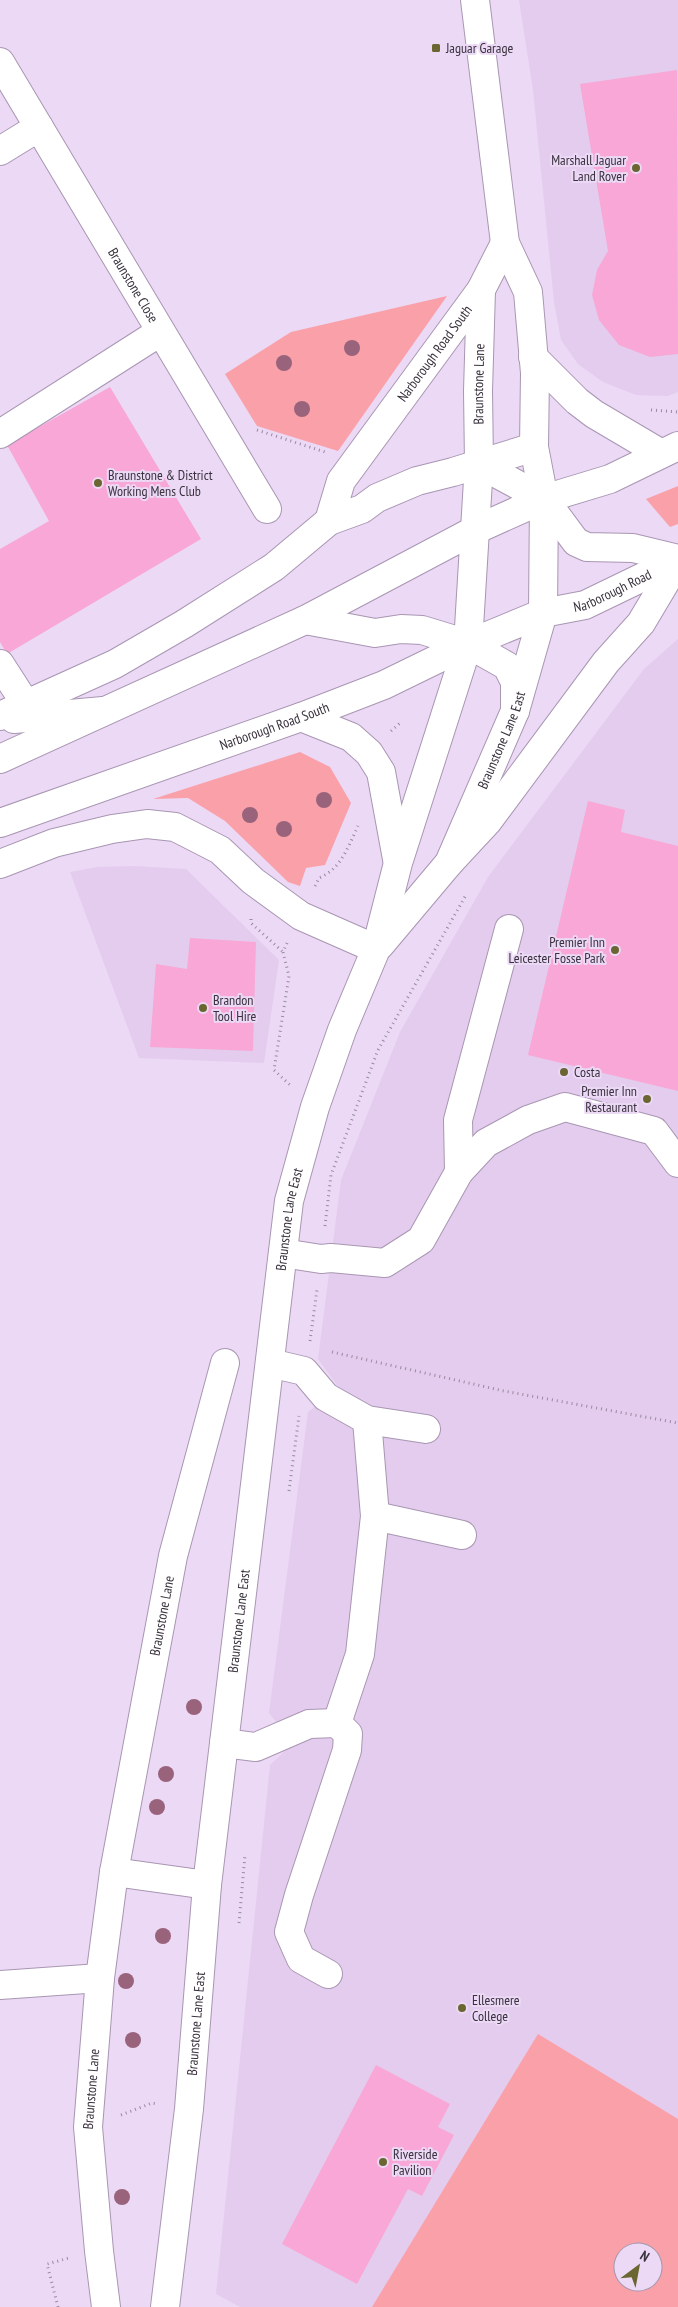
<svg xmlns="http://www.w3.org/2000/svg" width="678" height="2307" font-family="'PT Sans Narrow',sans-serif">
<rect width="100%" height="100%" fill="#ecd9f6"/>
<!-- built -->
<g fill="#e4ccee" fill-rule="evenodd">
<polygon points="519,0 678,0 678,392 668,396 636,395 603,382 578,364 561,340 554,302 533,90"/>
<path d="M678,639v1668h-438l-24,-13 54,-529 23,-22 -24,-30 39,-301 31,-24 -21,-29 23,-179 59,-148 88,-155 156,-208zM623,2252h30v30h-30z"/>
<polygon points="134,866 186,869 279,960 264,1063 139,1058 70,872 97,867"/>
</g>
<!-- green -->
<g fill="#faa0a8" fill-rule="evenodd">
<polygon points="447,296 338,451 257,426 225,374 291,332"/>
<polygon points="678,486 678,524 670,527 646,499"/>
<polygon points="300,752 330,767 351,803 325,865 306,868 300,886 288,882 225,821 188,798 153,799"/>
<path d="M538,2034l140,85v188h-306zM623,2252h30v30h-30z"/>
</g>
<!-- building -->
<g fill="#f8a7d6">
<polygon points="677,70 678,354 650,357 619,345 599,320 592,295 597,270 608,251 580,84"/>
<polygon points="110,387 201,539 7,654 0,642 0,549 49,521 7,445"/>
<polygon points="588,801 625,810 621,832 678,846 678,1091 528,1055"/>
<polygon points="190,938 256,942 253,1051 150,1047 156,964 187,969"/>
<polygon points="376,2065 450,2104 438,2127 454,2135 422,2196 408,2189 357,2284 282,2244"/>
</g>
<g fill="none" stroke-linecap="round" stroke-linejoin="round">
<!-- minor casing -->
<g stroke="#a896b2" stroke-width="30">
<g id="minor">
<path id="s1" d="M0,62l267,447"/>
<polyline points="0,151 39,127"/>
<polyline points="533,357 577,401 594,414 660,453"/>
<polyline points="0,434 160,332"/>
<path id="s2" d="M329,521l12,-40 140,-191"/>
<polyline points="0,664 27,706"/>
<polyline points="0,716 115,664 184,624 274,567 329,521 362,509 377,498 417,481 453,472 534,447"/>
<polyline points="301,717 351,737 369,753 381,772 397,859"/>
<polyline points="14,719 103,711"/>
<polyline points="0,864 54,843 112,829 147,824 175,827 220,850 253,881 301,916 376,949"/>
<path id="s3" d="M380,945l69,-82 66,-152 28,-98 1,-114 -10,-52 1,-74 -7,-81 -23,-49 -30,-243"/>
<polyline points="459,1172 458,1120 509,929"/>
<polyline points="283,1253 321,1259 331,1258 385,1263 421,1240 459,1172 486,1143 528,1120 565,1107 654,1131 678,1163"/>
<polyline points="270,1363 304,1371 326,1397 367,1420 426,1429"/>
<polyline points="375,1516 462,1535"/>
<polyline points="337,1723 360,1654 375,1516 367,1420"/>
<polyline points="224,1743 256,1747 309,1724 337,1723 348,1734 347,1750 299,1895 289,1932 301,1959 328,1974"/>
<polyline points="114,1872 207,1885"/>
<polyline points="0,1985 100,1978"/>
<path id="s4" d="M106,2307l-7,-56 -11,-124 12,-149 14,-106 59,-316 52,-193"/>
<path id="s5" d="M165,2307l24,-198 18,-224 82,-684 26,-94 27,-77 34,-81 22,-86 70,-219 11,-180 -1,-73 3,-101 24,-47"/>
</g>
</g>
<!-- major casing -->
<g stroke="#a896b2" stroke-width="30">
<g id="major">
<polyline points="479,464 544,499 576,542 587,547 633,548 678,559"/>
<polyline points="305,620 375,633 401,629 422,630 468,644 507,666 515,682 515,711"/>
<polyline points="0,759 305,620 475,530 544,499 610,479 678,446"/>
<path id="s6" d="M0,823l301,-106 83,-32 84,-41 75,-31 42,-8 93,-45"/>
<polyline points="449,863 488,821 606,662 641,623 678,561"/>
</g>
</g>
<!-- path -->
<g stroke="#988aa0" stroke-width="3" stroke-dasharray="1 4" stroke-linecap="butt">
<polyline points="651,410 678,412"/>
<polyline points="257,430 325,452"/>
<polyline points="391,731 400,723"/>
<path d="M315,886l4,-8c22,-9 29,-31 39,-52"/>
<polyline points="251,919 251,923 283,952"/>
<polyline points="287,943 283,952 289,976 274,1070 290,1085"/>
<polyline points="325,1226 331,1175 378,1050 466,895"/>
<polyline points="310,1341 317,1290"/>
<polyline points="332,1352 504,1391 678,1423"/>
<polyline points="289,1491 299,1416"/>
<polyline points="239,1923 245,1855"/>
<polyline points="121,2115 152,2103 158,2104"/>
<polyline points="58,2307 47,2264 69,2258"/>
</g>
<!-- minor -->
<use href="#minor" stroke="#fff" stroke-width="28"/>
<!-- major -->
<use href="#major" stroke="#fff" stroke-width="28"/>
</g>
<!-- trees -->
<g fill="#99637c">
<circle cx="352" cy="348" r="8"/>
<circle cx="284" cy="363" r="8"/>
<circle cx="302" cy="409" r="8"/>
<circle cx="324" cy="800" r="8"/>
<circle cx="250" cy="815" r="8"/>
<circle cx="284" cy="829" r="8"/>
<circle cx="194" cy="1707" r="8"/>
<circle cx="166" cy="1774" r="8"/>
<circle cx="157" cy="1807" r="8"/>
<circle cx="163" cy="1936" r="8"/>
<circle cx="126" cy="1981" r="8"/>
<circle cx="133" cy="2040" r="8"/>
<circle cx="122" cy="2197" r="8"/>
</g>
<!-- markers -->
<g fill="#6a6531" stroke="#ecd9f6" stroke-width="2">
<rect x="431" y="43" width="10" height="10" rx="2.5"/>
<circle cx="636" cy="168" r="5"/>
<circle cx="98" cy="483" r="5"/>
<circle cx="615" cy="950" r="5"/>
<circle cx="203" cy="1008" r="5"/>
<circle cx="564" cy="1072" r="5"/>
<circle cx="647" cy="1099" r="5"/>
<circle cx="462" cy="2008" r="5"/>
<circle cx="383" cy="2162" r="5"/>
</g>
<g text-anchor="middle" stroke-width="4" stroke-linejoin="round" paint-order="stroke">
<!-- poi labels -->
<g font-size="14" fill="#39313d" stroke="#ecd9f6" text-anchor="start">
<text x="446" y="53">Jaguar Garage</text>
<text x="626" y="165" text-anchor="end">Marshall Jaguar<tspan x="626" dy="16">Land Rover</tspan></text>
<text x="108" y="480">Braunstone &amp; District<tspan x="108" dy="16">Working Mens Club</tspan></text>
<text x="605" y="947" text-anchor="end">Premier Inn<tspan x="605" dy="16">Leicester Fosse Park</tspan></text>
<text x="213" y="1005">Brandon<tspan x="213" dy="16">Tool Hire</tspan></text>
<text x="574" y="1077">Costa</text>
<text x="637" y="1096" text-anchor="end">Premier Inn<tspan x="637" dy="16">Restaurant</tspan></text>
<text x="472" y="2005">Ellesmere<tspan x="472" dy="16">College</tspan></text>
<text x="393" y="2159">Riverside<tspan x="393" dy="16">Pavilion</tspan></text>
</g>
<!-- street labels -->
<g font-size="14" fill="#39313d" stroke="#ecd9f6">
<text dy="5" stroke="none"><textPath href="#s1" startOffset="260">Braunstone Close</textPath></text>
<text dy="5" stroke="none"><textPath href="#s2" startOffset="200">Narborough Road South</textPath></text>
<text dy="5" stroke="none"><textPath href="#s5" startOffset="1959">Braunstone Lane</textPath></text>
<text dy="5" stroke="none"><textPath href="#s6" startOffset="656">Narborough Road</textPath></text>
<text dy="5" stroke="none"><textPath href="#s6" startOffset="291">Narborough Road South</textPath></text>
<text dy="5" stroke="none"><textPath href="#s3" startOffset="241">Braunstone Lane East</textPath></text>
<text dy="5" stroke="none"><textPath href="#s5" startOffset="1095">Braunstone Lane East</textPath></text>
<text dy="5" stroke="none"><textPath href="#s4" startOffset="698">Braunstone Lane</textPath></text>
<text dy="5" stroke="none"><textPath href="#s5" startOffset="690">Braunstone Lane East</textPath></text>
<text dy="5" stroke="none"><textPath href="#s5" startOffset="285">Braunstone Lane East</textPath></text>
<text dy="5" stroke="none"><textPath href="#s4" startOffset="219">Braunstone Lane</textPath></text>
</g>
</g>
<!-- north arrow -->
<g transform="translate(638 2267) rotate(32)"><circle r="24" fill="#ecd9f6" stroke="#a496ac"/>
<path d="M0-4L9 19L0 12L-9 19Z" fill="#6a6531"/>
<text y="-8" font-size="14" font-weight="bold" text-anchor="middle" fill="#39313d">N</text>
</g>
</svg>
